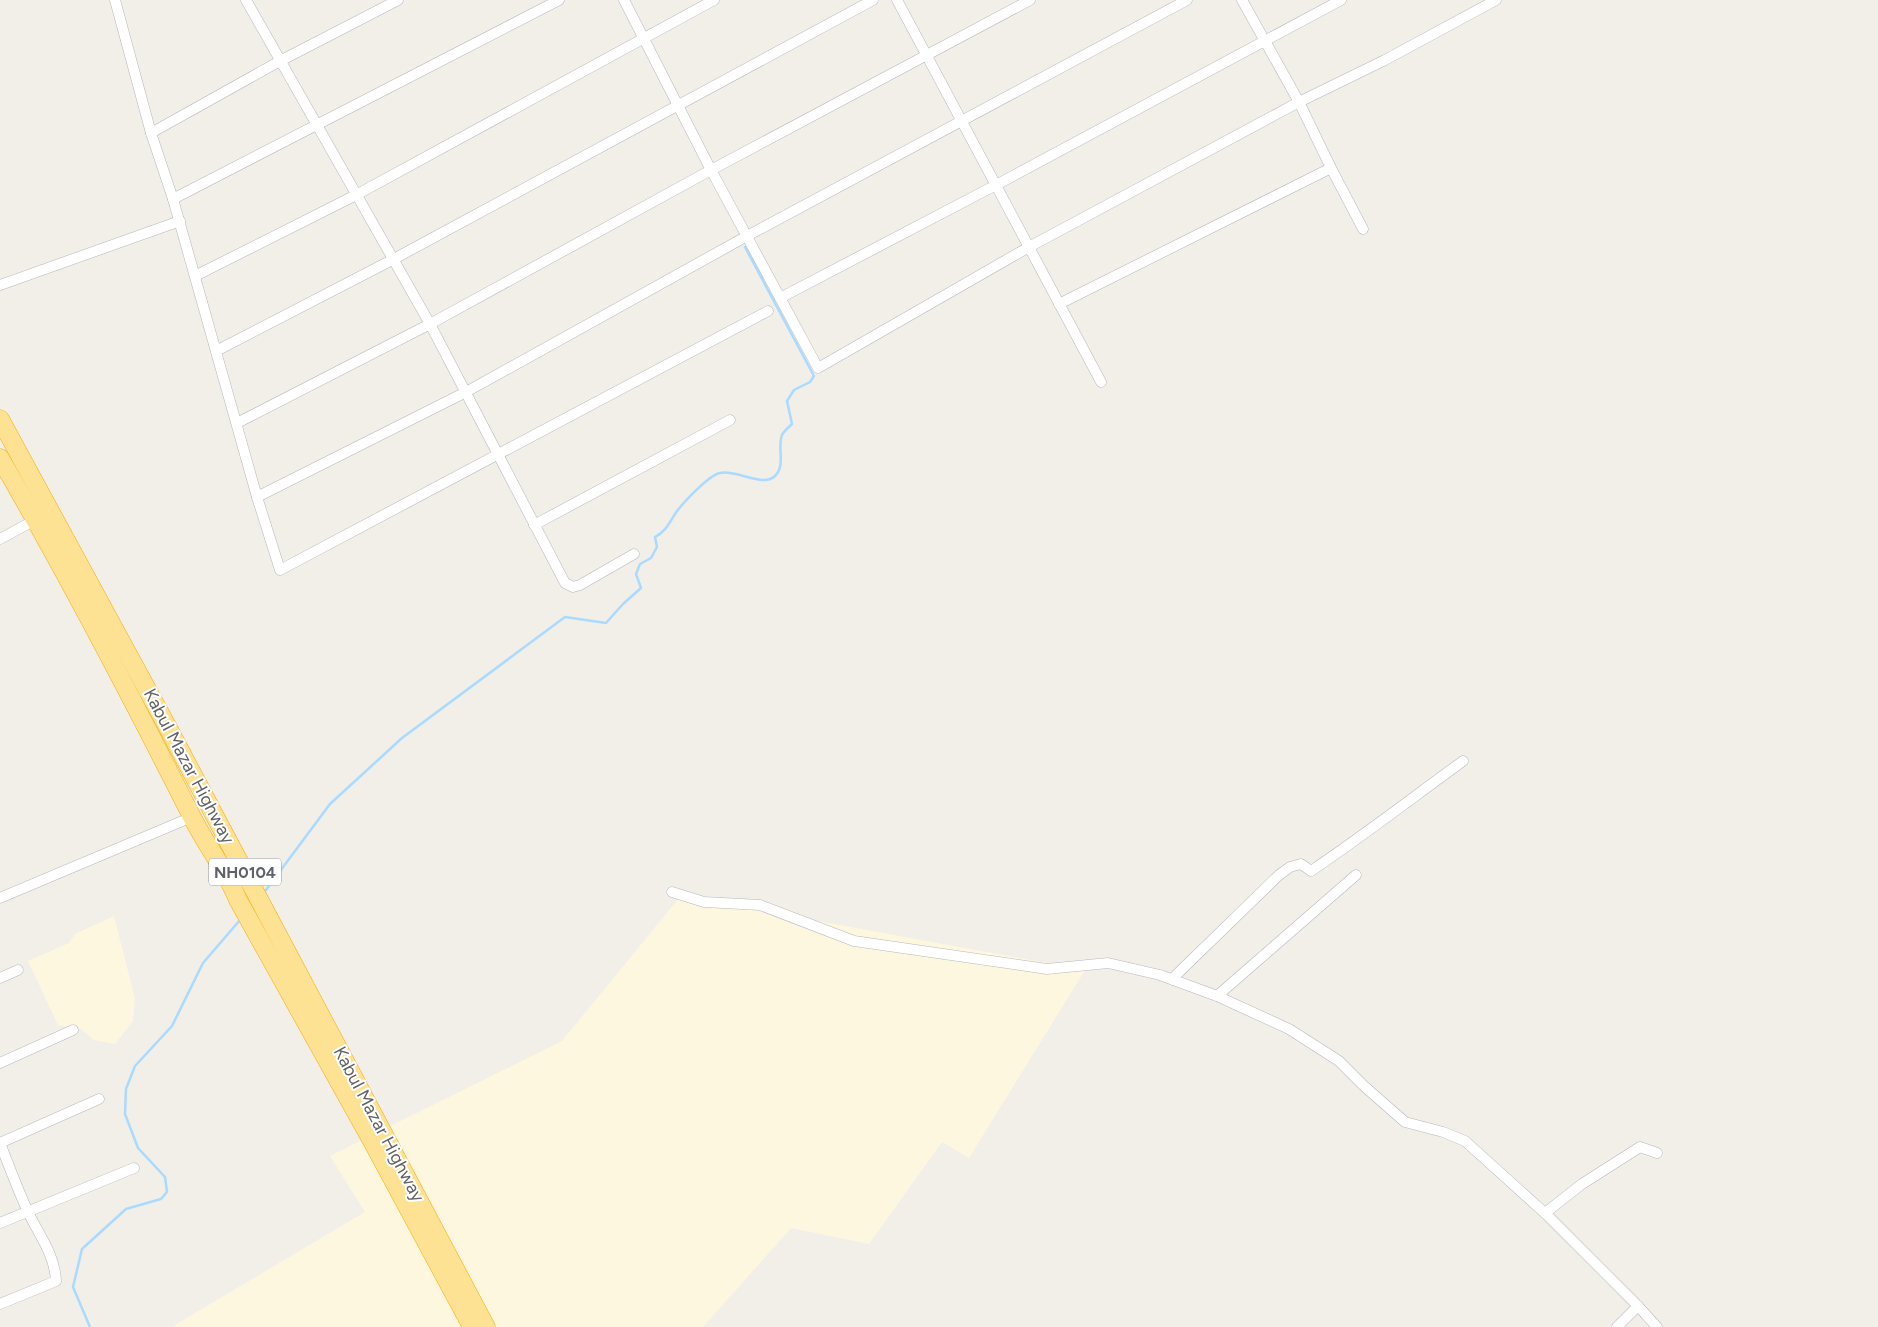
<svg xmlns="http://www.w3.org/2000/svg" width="1878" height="1327" font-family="Figtree,sans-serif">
<rect width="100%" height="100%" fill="#f1efe8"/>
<!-- commercial -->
<g fill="#fef7e0">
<polygon points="684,892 704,900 1085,970 969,1158 942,1142 869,1244 791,1228 703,1327 176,1327 175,1325 365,1212 330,1156 562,1041"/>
<polygon points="114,916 135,999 133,1021 115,1044 94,1040 81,1029 58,1025 28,961 69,943 75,934"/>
</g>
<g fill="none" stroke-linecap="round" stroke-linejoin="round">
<!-- stream -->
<g stroke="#aadaff" stroke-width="2.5">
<path d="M266,890l64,-86 72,-66 163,-121 41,6 17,-19 18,-16 -5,-14 4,-10 11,-6 6,-11 -2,-10c12,-6 15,-16 22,-26 7,-9 32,-36 43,-38 16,-4 43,15 55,3 11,-11 2,-28 7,-41 2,-4 7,-8 10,-11l-5,-23 7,-11 16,-8 4,-6 -69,-129"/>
<polyline points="90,1327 73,1287 82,1249 126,1209 161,1199 167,1192 165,1177 138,1148 125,1114 126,1089 135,1066 172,1026 203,963 240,920"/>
</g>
<!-- street casing -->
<g stroke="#b5b8bc" stroke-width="11">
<g id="street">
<polyline points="115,0 151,133 173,199 257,497 280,570 768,311"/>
<polyline points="246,0 430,324 565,583 573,587 580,585 634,554"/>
<polyline points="624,0 711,170 818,368 1029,247 1299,102 1385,60 1496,0"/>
<polyline points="897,0 1101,382"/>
<polyline points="1242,0 1299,102 1331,168 1363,229"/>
<polyline points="151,133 280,61 398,0"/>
<polyline points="173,199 559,0"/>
<polyline points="195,276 356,195 714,0"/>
<polyline points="0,285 180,221"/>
<polyline points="780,298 996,185 1341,0"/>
<polyline points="1059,304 1331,168"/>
<polyline points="216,351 392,260 873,0"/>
<polyline points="237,423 430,324 711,170 1030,0"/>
<polyline points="257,497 466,392 747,236 1187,0"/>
<polyline points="534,525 730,420"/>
<polyline points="0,539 35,520"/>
<polyline points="672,892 704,902 760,905 854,941 1047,969 1108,963 1160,975 1217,996 1289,1029 1339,1061 1364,1086 1405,1122 1443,1132 1465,1141 1547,1215 1638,1306 1657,1327"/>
<polyline points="0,898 192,817"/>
<polyline points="0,978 18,970"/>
<path d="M1173,980l1,-3 105,-102 11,-8 11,-3 10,7c52,-35 101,-73 152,-110"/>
<polyline points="1217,996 1356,875"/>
<polyline points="0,1063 73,1030"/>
<path d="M0,1143c9,23 18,47 28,69 11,23 27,43 28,69l-56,23"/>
<polyline points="0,1143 99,1099"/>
<polyline points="1545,1213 1582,1184 1640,1147 1657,1153"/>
<polyline points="0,1223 134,1168"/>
<polyline points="1617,1327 1638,1306"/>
</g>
</g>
<!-- highway casing -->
<g stroke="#f9ab00" stroke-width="19">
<g id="highway">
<polyline points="0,419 166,724 486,1327"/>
<path d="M0,458c68,117 131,238 192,359 14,28 34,53 46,83l135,243 99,184"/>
</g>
</g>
<!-- street -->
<use href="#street" stroke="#fff" stroke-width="10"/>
<!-- highway -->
<use href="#highway" stroke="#fde293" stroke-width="18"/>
</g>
<g text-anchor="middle" stroke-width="4" stroke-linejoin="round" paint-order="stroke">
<!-- shield labels -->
<rect fill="#fff" stroke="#8f9295" stroke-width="1" x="209" y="858.5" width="72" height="27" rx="4"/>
<g font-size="16" font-weight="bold" fill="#5f6368">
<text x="245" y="878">NH0104</text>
</g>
<!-- street labels -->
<g font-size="18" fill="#5f6368" stroke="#fff">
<text transform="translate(189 766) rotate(62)" y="6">Kabul Mazar Highway</text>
<text transform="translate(379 1124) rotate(62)" y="6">Kabul Mazar Highway</text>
</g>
</g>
</svg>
